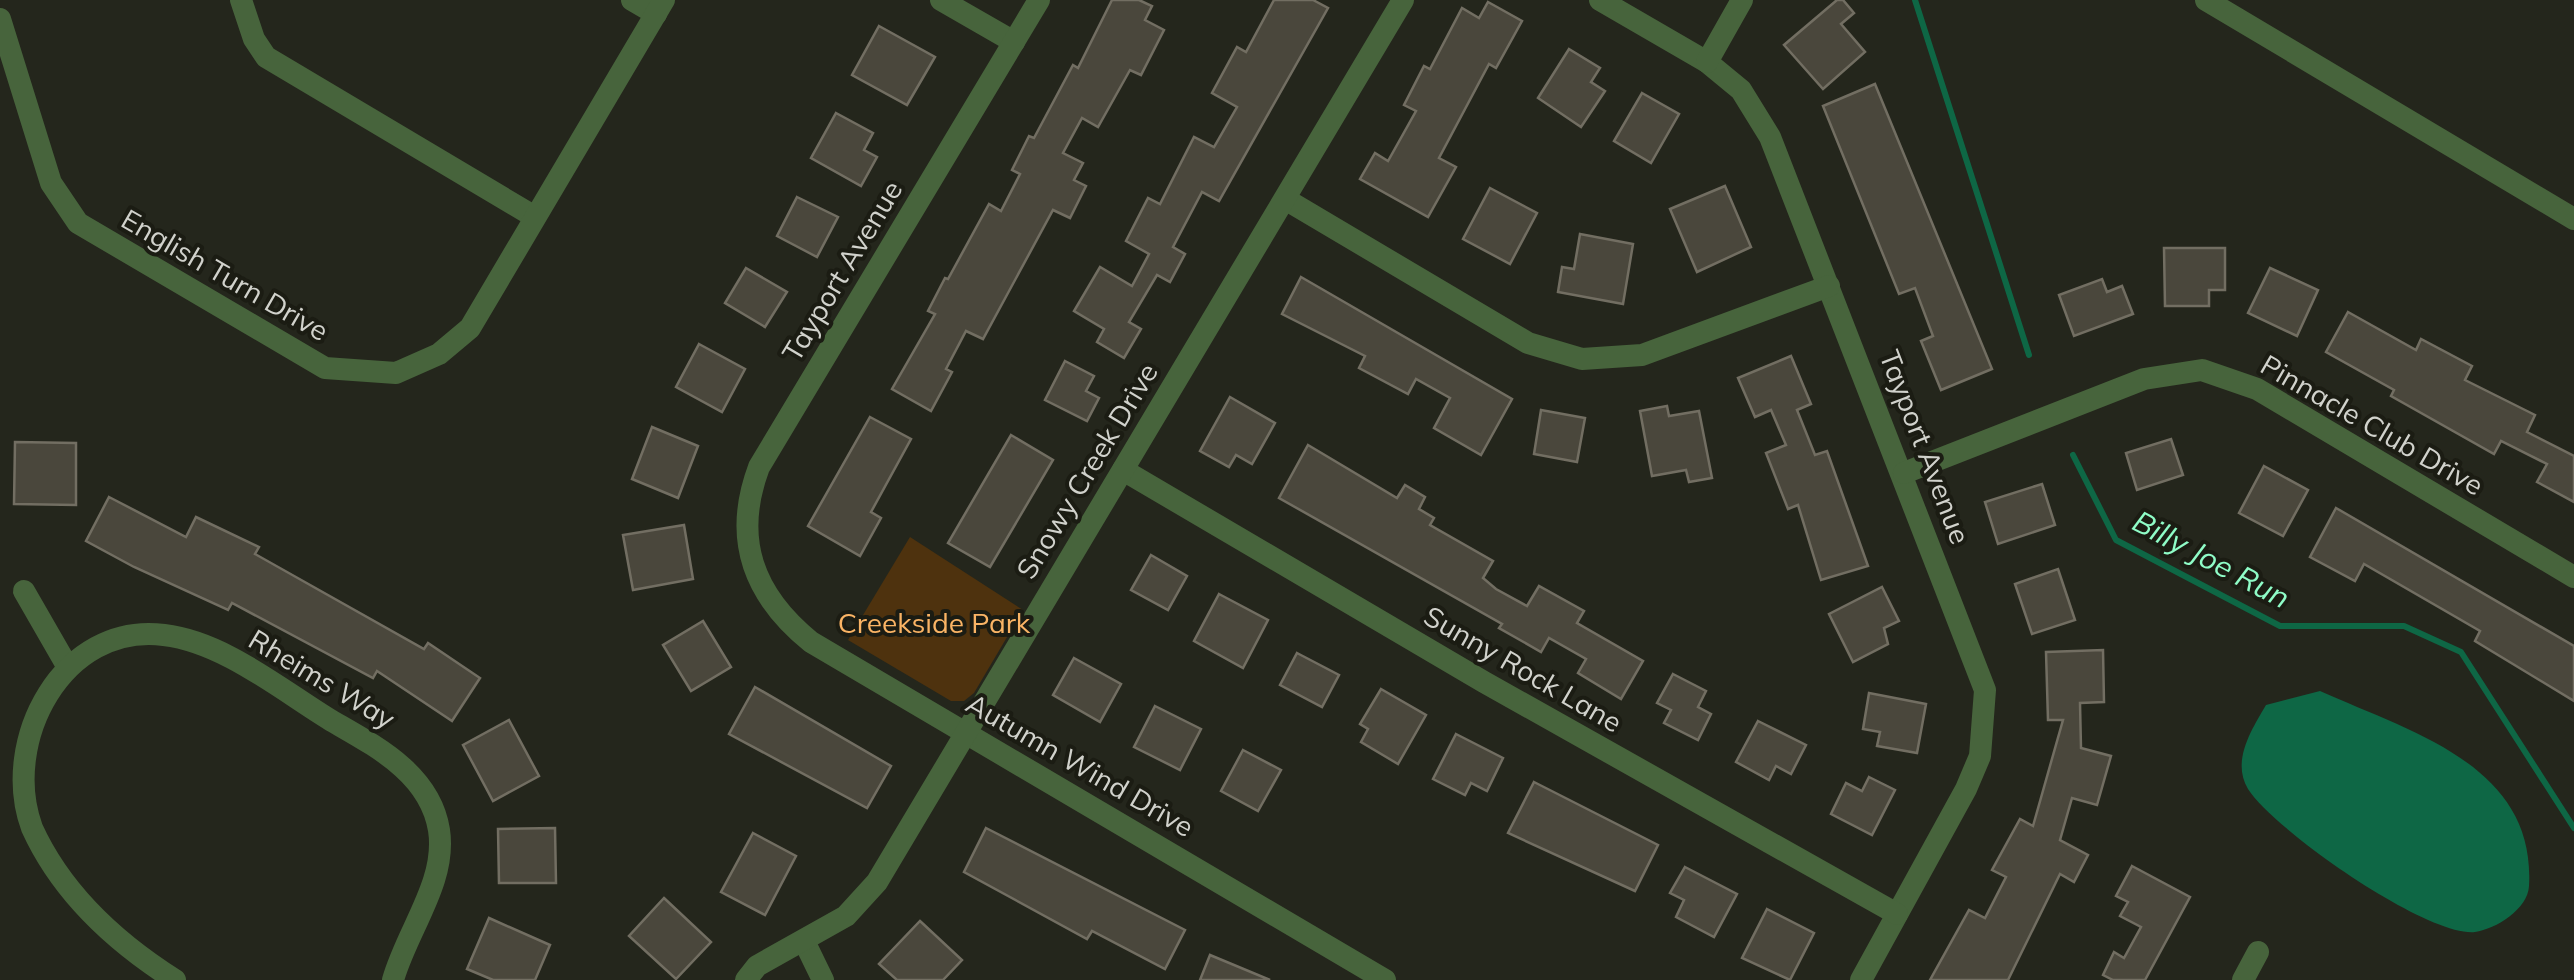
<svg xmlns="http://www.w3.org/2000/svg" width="2574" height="980" font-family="Mulish,sans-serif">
<rect width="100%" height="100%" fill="#24261c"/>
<!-- green -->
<polygon fill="#4e320e" points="910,537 1023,610 974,693 964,701 951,701 848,640"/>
<!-- water -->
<path fill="#0e6745" d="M2320,691c91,41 216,74 209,195 -1,23 -33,43 -54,46 -48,5 -201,-102 -227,-143 -17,-28 4,-60 18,-84z"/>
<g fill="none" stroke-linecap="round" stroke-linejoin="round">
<!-- stream -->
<g stroke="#0e6745" stroke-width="6">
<polyline points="1915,0 2029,355"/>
<polyline points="2073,455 2116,540 2280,626 2404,626 2461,652 2574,828"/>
</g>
</g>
<!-- building -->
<g fill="#4a473c" stroke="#726e62" stroke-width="2.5">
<polygon points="1112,0 1139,0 1152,6 1145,20 1164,30 1141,75 1130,70 1098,127 1082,118 1063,153 1083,163 1074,180 1086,186 1070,218 1053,210 983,339 966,331 946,369 952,372 931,411 892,389 935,314 928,311 945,278 948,279 989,204 1001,211 1020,174 1012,170 1029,136 1034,138 1073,65 1078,68"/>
<polygon points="1274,0 1313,0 1328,8 1219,201 1202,192 1173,247 1185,254 1170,282 1157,275 1129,322 1141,329 1124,358 1097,342 1104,329 1074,311 1100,267 1132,286 1149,254 1126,241 1148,198 1160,204 1194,137 1214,147 1237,107 1212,93 1237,47 1246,52"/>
<polygon points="1837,0 1843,0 1854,13 1841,24 1865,52 1823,89 1784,45"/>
<polygon points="1488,2 1522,21 1496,68 1489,64 1439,158 1456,167 1428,217 1360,179 1375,153 1388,161 1416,111 1404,105 1424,66 1430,69 1462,8 1479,18"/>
<polygon points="879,26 935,57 907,105 852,75"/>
<polygon points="1569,49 1600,68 1591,82 1605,91 1581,127 1538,98"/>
<polygon points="1875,84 1992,369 1941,390 1921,341 1933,336 1915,288 1899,294 1823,106"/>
<polygon points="1642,93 1679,114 1651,163 1614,141"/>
<polygon points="836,113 873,133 864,150 877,157 861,186 811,158"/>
<polygon points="1725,186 1751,247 1697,272 1670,209"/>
<polygon points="1490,188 1537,213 1510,264 1463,239"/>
<polygon points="797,197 838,217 817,257 777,236"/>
<polygon points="1580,234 1633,244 1623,304 1558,292 1562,267 1574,269"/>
<polygon points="2164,248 2225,248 2225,290 2209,290 2209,306 2165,306"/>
<polygon points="746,268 787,292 765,327 725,303"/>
<polygon points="2270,268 2318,290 2297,336 2248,313"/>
<polygon points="1301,277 1512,399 1481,455 1434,428 1450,398 1416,379 1408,394 1359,368 1365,356 1282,314"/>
<polygon points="2102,279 2107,292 2122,286 2133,314 2074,336 2059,295"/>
<polygon points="2348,312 2416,350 2421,339 2472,366 2465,380 2535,415 2527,432 2574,456 2574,502 2537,482 2547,464 2501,441 2494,454 2391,396 2394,390 2326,352"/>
<polygon points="699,344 745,369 722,412 676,387"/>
<polygon points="1791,356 1811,404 1797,410 1815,455 1827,451 1868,566 1821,580 1798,505 1788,509 1766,453 1786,445 1771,410 1755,417 1738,378"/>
<polygon points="1065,361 1094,376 1086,391 1099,398 1087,421 1045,400"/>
<polygon points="1230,397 1275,423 1252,464 1236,455 1229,467 1200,451"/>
<polygon points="1667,406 1669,416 1699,411 1712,478 1689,482 1686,470 1652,476 1640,411"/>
<polygon points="1541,410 1585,418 1577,462 1534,454"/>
<polygon points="870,417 911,439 871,512 881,518 860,556 808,526"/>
<polygon points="652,427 698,446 678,498 632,479"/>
<polygon points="1011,435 1053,460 990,567 948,543"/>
<polygon points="2171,439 2183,475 2137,490 2126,453"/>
<polygon points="15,442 76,443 76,505 14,504"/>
<polygon points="1308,445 1397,498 1405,485 1425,497 1419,509 1434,518 1430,525 1493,561 1483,578 1496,589 1527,606 1539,586 1584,611 1577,623 1643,661 1621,699 1578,673 1586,659 1549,638 1541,652 1499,628 1502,624 1279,498"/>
<polygon points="2264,466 2308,490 2283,536 2239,513"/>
<polygon points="2042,484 2055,525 1998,544 1985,502"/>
<polygon points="109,497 186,537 196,517 259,547 255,554 424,649 428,643 480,678 452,721 377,671 373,678 232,603 228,610 134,567 86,541"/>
<polygon points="2336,508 2574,646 2574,701 2475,641 2480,631 2364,564 2355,581 2310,557"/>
<polygon points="684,525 693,579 633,590 623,535"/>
<polygon points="1151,555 1187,576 1168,610 1131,590"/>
<polygon points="2058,569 2075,620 2032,634 2015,584"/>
<polygon points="1882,587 1899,621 1884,628 1888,644 1853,662 1829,614"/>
<polygon points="1219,594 1268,620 1243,668 1194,641"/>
<polygon points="703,621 731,667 691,691 663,645"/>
<polygon points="2103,650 2104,702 2080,703 2081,748 2111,756 2097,805 2072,798 2060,840 2088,855 2074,882 2060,874 2008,980 1930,980 1969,910 1985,918 2006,877 1992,870 2020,819 2033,826 2063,720 2048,720 2046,652"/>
<polygon points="1297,653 1339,675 1322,707 1280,685"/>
<polygon points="1074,658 1121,684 1100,722 1053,695"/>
<polygon points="1673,674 1706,691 1698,707 1711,714 1698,740 1664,723 1671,710 1657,703"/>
<polygon points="755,687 891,766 867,808 729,734"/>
<polygon points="1381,689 1426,715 1398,764 1361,742 1368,729 1360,724"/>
<polygon points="1869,693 1926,704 1917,753 1877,746 1880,732 1863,729"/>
<polygon points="1155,706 1201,729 1180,770 1134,747"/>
<polygon points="509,720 539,776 493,801 463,745"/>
<polygon points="1758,721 1806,745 1791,774 1776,766 1769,780 1736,762"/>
<polygon points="1456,734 1503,758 1487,791 1471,783 1465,795 1433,779"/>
<polygon points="1243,750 1281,770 1258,811 1221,791"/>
<polygon points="1869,777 1895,790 1872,835 1831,814 1846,783 1862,791"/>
<polygon points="1534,782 1658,845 1635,891 1508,833"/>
<polygon points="555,828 556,883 499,883 498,829"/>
<polygon points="986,828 1185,930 1165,969 1092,931 1087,939 964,872"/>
<polygon points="753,833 796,856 765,915 721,892"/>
<polygon points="2132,866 2190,897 2145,980 2113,980 2103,975 2114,952 2124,958 2141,927 2120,916 2128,902 2116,896"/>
<polygon points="1685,867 1737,894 1714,937 1676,917 1684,900 1670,893"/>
<polygon points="664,898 711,942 676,979 629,936"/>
<polygon points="1767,909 1814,933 1790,980 1742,958"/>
<polygon points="489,918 550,945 535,980 493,980 467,969"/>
<polygon points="920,921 962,960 943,980 897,980 879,964"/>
<polygon points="1210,955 1270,980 1200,980"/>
</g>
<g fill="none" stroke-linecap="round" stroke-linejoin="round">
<!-- minor -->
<g stroke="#47643c" stroke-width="22">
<polyline points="241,0 254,39 266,57 535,217"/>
<polyline points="632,0 656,14"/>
<polyline points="941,0 1014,42"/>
<path d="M1039,0l-280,467c-27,72 -6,128 52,175l574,338"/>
<polyline points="1600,0 1707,62 1741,90 1770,137 1985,690 1980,756 1966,789 1861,980"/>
<polyline points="2206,0 2574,219"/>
<polyline points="0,19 51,183 78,223 325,368 396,373 439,354 470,328 664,0"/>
<polyline points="1707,62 1742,0"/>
<polyline points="1285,199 1528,343 1582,359 1642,355 1829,286"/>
<polyline points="1123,470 1484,682 1897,914"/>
<polyline points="1904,473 2144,379 2202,370 2257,389 2574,577"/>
<polyline points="24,591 66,664"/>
<polyline points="804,941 823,980"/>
<path d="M175,980c-60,-38 -113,-86 -143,-152 -32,-87 31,-206 132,-193 60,7 117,55 168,86 45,26 98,53 107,109 8,52 -32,100 -46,150"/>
<polyline points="746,980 757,966 846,916 877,882 1403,0"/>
<polyline points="2243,980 2258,952"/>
</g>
</g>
<g text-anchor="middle" stroke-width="8" stroke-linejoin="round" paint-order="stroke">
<!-- street labels -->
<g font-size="28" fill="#d1d2cc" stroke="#1b1c13">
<text transform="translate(842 271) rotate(-59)" y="10">Tayport Avenue</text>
<text transform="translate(225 275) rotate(30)" y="10">English Turn Drive</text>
<text transform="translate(2372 425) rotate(30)" y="10">Pinnacle Club Drive</text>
<text transform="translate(1925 447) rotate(69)" y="10">Tayport Avenue</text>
<text transform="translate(1087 471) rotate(-59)" y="10">Snowy Creek Drive</text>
<text transform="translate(1523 669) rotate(30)" y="10">Sunny Rock Lane</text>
<text transform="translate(322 679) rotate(31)" y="10">Rheims Way</text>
<text transform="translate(1080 765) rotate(30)" y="10">Autumn Wind Drive</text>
</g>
<!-- park labels -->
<g font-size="28" fill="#fab465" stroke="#1b1c13">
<text x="934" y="633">Creekside Park</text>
</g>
<!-- water labels -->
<g font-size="30" font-style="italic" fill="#8ffcc7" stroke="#1b1c13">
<text transform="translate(2211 560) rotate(28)" y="10">Billy Joe Run</text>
</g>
</g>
</svg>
